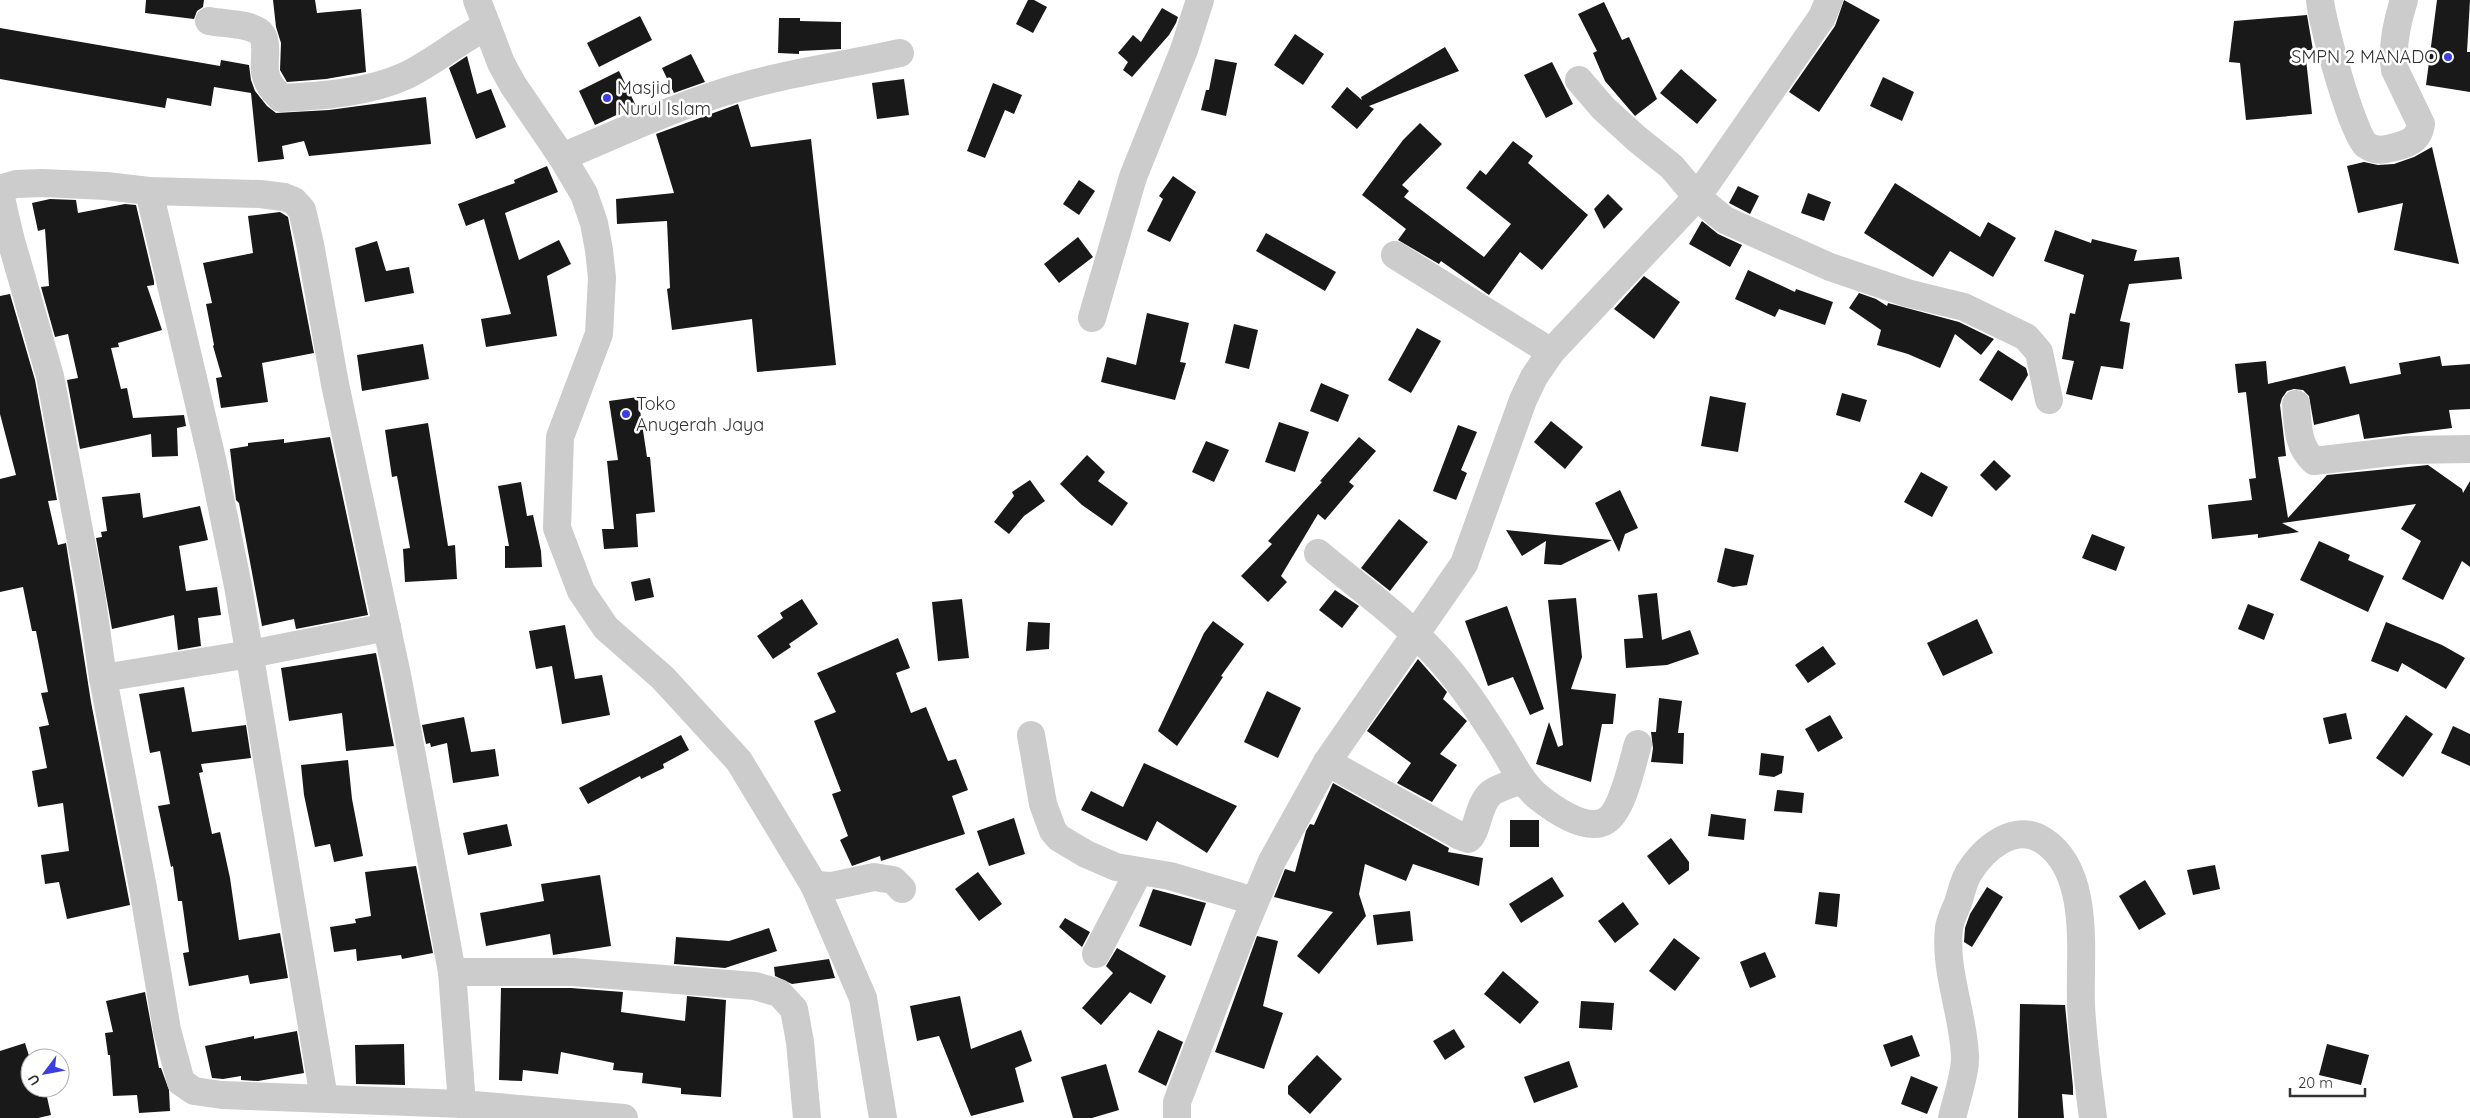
<svg xmlns="http://www.w3.org/2000/svg" width="2470" height="1118" font-family="Quicksand,sans-serif">
<rect width="100%" height="100%" fill="#fff"/>
<!-- building -->
<g fill="#191919">
<polygon points="146,0 204,0 203,7 197,11 194,19 145,13"/>
<polygon points="273,0 315,0 317,13 361,9 366,72 326,79 287,82 280,70 281,43 276,27"/>
<polygon points="1028,0 1034,0 1047,7 1033,33 1016,24"/>
<polygon points="1844,0 1880,20 1819,112 1789,92 1835,26"/>
<polygon points="2437,0 2470,0 2467,52 2470,52 2470,92 2426,85"/>
<polygon points="1604,2 1622,40 1629,37 1657,99 1635,116 1605,81 1593,53 1597,51 1578,14"/>
<polygon points="1162,8 1178,17 1176,23 1169,35 1132,77 1123,70 1128,62 1118,53 1133,35 1141,42"/>
<polygon points="2307,15 2313,50 2305,50 2312,114 2246,120 2240,63 2229,62 2234,21"/>
<polygon points="640,16 652,40 599,67 587,43"/>
<polygon points="779,18 800,18 800,21 841,22 841,49 799,51 799,54 778,53"/>
<polygon points="0,28 220,66 221,60 249,65 251,80 255,91 267,106 276,113 329,110 426,97 431,144 309,156 304,141 282,146 284,159 258,162 251,93 214,87 211,106 167,98 165,108 0,79"/>
<polygon points="1295,34 1324,54 1303,85 1274,65"/>
<polygon points="1445,47 1459,71 1369,106 1374,109 1357,129 1331,107 1347,87 1362,100 1361,97"/>
<polygon points="691,54 705,82 674,93 662,68"/>
<polygon points="467,56 477,94 491,89 506,127 476,139 449,68"/>
<polygon points="1215,59 1237,63 1226,116 1201,110 1206,90 1209,90"/>
<polygon points="1552,62 1573,104 1546,118 1524,75"/>
<polygon points="1681,69 1717,100 1697,124 1660,93"/>
<polygon points="619,71 636,106 595,125 579,91"/>
<polygon points="1883,77 1914,92 1902,121 1870,106"/>
<polygon points="904,79 909,115 877,119 872,83"/>
<polygon points="993,83 1022,95 1014,114 1005,110 985,158 967,151"/>
<polygon points="738,104 751,147 811,139 836,365 757,372 752,319 672,330 667,289 670,288 667,221 617,224 616,199 674,193 656,134"/>
<polygon points="1420,123 1442,144 1402,185 1409,191 1404,197 1484,257 1511,224 1466,188 1480,170 1486,175 1513,141 1533,156 1528,163 1588,215 1542,270 1520,252 1489,295 1441,261 1439,264 1398,240 1406,229 1362,195 1403,140"/>
<polygon points="2432,147 2459,264 2394,250 2403,203 2358,213 2347,166 2364,162 2378,165 2394,164 2414,157"/>
<polygon points="547,166 558,192 505,213 519,260 559,240 571,264 547,276 557,336 486,347 481,319 511,314 484,219 466,226 458,204 515,183 514,180"/>
<polygon points="1173,176 1196,192 1170,242 1147,231 1163,199 1159,196"/>
<polygon points="1079,180 1095,191 1079,215 1063,204"/>
<polygon points="1895,183 1980,237 1988,222 2016,238 1993,277 1950,251 1933,277 1864,233"/>
<polygon points="1738,186 1759,196 1750,214 1729,203"/>
<polygon points="1808,193 1831,202 1824,221 1801,213"/>
<polygon points="1608,194 1623,209 1604,229 1594,209"/>
<polygon points="50,199 76,200 78,213 125,204 136,205 154,281 154,285 147,286 162,330 118,343 119,347 111,348 121,389 127,388 133,418 184,415 186,426 177,428 178,456 152,457 151,434 80,449 67,380 78,378 68,334 55,337 41,287 49,286 45,229 38,231 32,203"/>
<polygon points="280,212 288,217 314,353 262,363 268,402 221,408 216,378 222,377 213,346 214,345 206,304 212,303 203,263 253,253 248,216"/>
<polygon points="1702,221 1718,234 1742,245 1730,267 1689,244"/>
<polygon points="2055,230 2091,243 2092,239 2137,250 2134,261 2179,257 2182,279 2129,284 2120,321 2130,323 2123,369 2101,366 2092,400 2066,394 2074,361 2062,359 2070,313 2075,314 2084,275 2044,261"/>
<polygon points="1266,233 1336,272 1325,291 1256,251"/>
<polygon points="1078,237 1093,257 1059,283 1044,264"/>
<polygon points="377,241 386,271 409,267 414,293 365,302 355,248"/>
<polygon points="1748,270 1795,292 1796,289 1833,302 1825,325 1779,309 1775,317 1735,299"/>
<polygon points="1644,276 1680,302 1654,339 1614,309"/>
<polygon points="1859,293 1876,299 1887,306 1888,303 1959,322 1994,339 1981,355 1955,334 1940,368 1908,354 1877,345 1881,330 1849,308"/>
<polygon points="10,294 35,380 57,500 48,501 58,545 66,543 91,702 130,905 67,919 59,882 45,884 41,855 69,851 63,803 38,807 32,771 47,768 39,727 49,725 41,693 48,692 36,631 32,631 23,587 0,592 0,479 16,475 0,414 0,296"/>
<polygon points="1147,313 1189,323 1180,362 1186,363 1175,400 1101,382 1107,357 1136,365"/>
<polygon points="1234,324 1258,330 1249,369 1225,363"/>
<polygon points="1417,328 1441,341 1411,393 1388,380"/>
<polygon points="423,344 429,379 362,391 357,355"/>
<polygon points="1998,350 2026,368 2028,375 2012,401 1979,380"/>
<polygon points="2440,356 2442,366 2470,364 2470,409 2449,410 2452,428 2364,439 2359,414 2314,425 2309,396 2303,390 2294,389 2287,391 2282,398 2280,405 2286,456 2278,457 2288,518 2327,475 2428,465 2462,489 2463,493 2470,481 2470,567 2462,561 2443,600 2402,579 2421,541 2401,529 2416,504 2282,523 2299,532 2258,538 2258,534 2212,539 2208,505 2252,500 2249,479 2256,478 2246,392 2238,393 2235,364 2266,361 2268,384 2345,366 2350,384 2401,374 2399,363"/>
<polygon points="1321,383 1349,395 1338,422 1310,411"/>
<polygon points="1842,393 1867,400 1860,422 1836,415"/>
<polygon points="1710,396 1746,403 1738,452 1701,446"/>
<polygon points="638,397 647,457 650,457 655,512 636,514 638,547 604,549 602,529 614,529 607,461 618,460 609,401"/>
<polygon points="1551,421 1583,447 1565,469 1534,442"/>
<polygon points="1279,422 1309,432 1295,472 1265,462"/>
<polygon points="428,423 448,546 455,545 457,579 405,582 403,549 410,548 397,476 392,477 385,430"/>
<polygon points="1458,425 1477,432 1461,470 1467,473 1456,500 1433,491"/>
<polygon points="330,437 368,615 296,629 294,619 262,626 239,503 236,500 230,449 248,446 248,443 284,439 284,443"/>
<polygon points="1359,437 1376,451 1349,482 1354,486 1325,520 1318,514 1281,576 1287,582 1268,602 1241,576 1272,544 1268,541 1322,482 1320,481"/>
<polygon points="1206,441 1229,450 1214,482 1192,472"/>
<polygon points="1087,455 1105,472 1098,481 1128,503 1112,526 1082,505 1060,484"/>
<polygon points="1994,460 2011,476 1996,491 1980,475"/>
<polygon points="1921,472 1948,487 1932,517 1904,502"/>
<polygon points="1030,480 1045,501 1024,516 1009,534 994,522 1014,496 1012,492"/>
<polygon points="521,482 527,516 533,515 541,551 542,567 505,568 505,546 509,546 498,486"/>
<polygon points="1620,490 1638,528 1625,534 1619,552 1595,503"/>
<polygon points="140,493 143,518 200,506 208,540 179,546 186,591 217,587 221,615 198,618 201,646 178,650 174,615 112,629 96,538 102,537 101,532 107,531 102,497"/>
<polygon points="1399,519 1428,542 1390,591 1361,568"/>
<polygon points="1506,530 1555,535 1612,540 1561,565 1544,564 1546,541 1522,556"/>
<polygon points="2092,534 2125,547 2116,571 2082,558"/>
<polygon points="2319,541 2350,555 2348,560 2384,576 2368,612 2300,580"/>
<polygon points="1725,548 1754,555 1747,585 1733,587 1717,582"/>
<polygon points="650,578 654,597 635,601 631,582"/>
<polygon points="1335,590 1359,606 1342,628 1319,610"/>
<polygon points="1657,593 1662,640 1690,630 1699,654 1667,665 1626,668 1624,639 1643,638 1638,595"/>
<polygon points="1576,598 1582,657 1571,689 1616,694 1613,724 1602,724 1591,782 1536,764 1549,722 1558,747 1563,745 1548,600"/>
<polygon points="802,599 818,624 789,644 791,647 773,659 757,636 783,618 780,613"/>
<polygon points="962,599 969,658 938,661 932,602"/>
<polygon points="2248,604 2274,614 2264,640 2238,629"/>
<polygon points="1507,606 1544,709 1530,715 1513,677 1488,686 1465,621"/>
<polygon points="1977,619 1993,653 1943,676 1927,643"/>
<polygon points="1213,621 1244,644 1221,676 1223,677 1177,746 1158,731 1204,633"/>
<polygon points="1028,622 1050,623 1049,649 1026,651"/>
<polygon points="2386,622 2442,645 2465,658 2446,689 2402,663 2398,672 2371,661"/>
<polygon points="565,625 575,679 602,675 610,715 562,724 552,666 536,669 529,631"/>
<polygon points="898,638 910,668 896,673 911,713 926,707 948,761 956,759 968,790 952,796 965,834 881,861 880,856 852,866 840,840 848,836 832,794 841,791 814,721 836,712 817,673"/>
<polygon points="1823,646 1836,664 1808,683 1795,665"/>
<polygon points="376,653 394,746 346,751 342,713 289,721 281,668"/>
<polygon points="1418,659 1447,692 1443,699 1467,721 1440,754 1457,765 1432,802 1397,783 1411,763 1367,731"/>
<polygon points="184,687 192,732 246,725 251,758 201,764 203,772 199,773 212,834 220,832 230,878 239,940 280,933 288,978 250,984 248,975 189,986 183,953 189,952 182,901 178,901 173,866 171,867 158,806 170,804 160,751 150,753 139,694"/>
<polygon points="1267,691 1301,708 1278,758 1244,742"/>
<polygon points="1659,698 1682,701 1678,733 1684,733 1683,764 1651,762 1653,748 1651,732 1656,732"/>
<polygon points="2346,713 2352,739 2329,744 2323,718"/>
<polygon points="1830,715 1843,738 1818,752 1805,729"/>
<polygon points="2406,715 2433,734 2403,777 2376,758"/>
<polygon points="464,717 471,752 495,749 499,776 453,783 447,743 431,747 430,743 426,744 422,725"/>
<polygon points="2453,726 2470,734 2470,766 2441,753"/>
<polygon points="681,735 689,750 663,764 664,768 641,779 640,776 588,804 579,788"/>
<polygon points="1761,753 1784,756 1782,773 1774,777 1759,775"/>
<polygon points="348,760 352,799 363,856 334,862 330,844 315,847 304,795 301,765"/>
<polygon points="1144,763 1237,806 1207,853 1157,821 1147,841 1081,810 1091,791 1123,807"/>
<polygon points="1333,783 1449,848 1448,852 1483,858 1479,886 1413,864 1406,881 1365,864 1359,894 1366,916 1319,974 1297,956 1333,912 1274,897 1285,869 1295,872 1306,831 1310,824 1314,825"/>
<polygon points="1777,790 1804,793 1802,813 1774,811"/>
<polygon points="1711,814 1746,819 1744,840 1708,836"/>
<polygon points="1014,818 1025,854 989,866 977,831"/>
<rect x="1510" y="820" width="29" height="27"/>
<polygon points="507,824 512,846 468,855 463,833"/>
<polygon points="1671,838 1689,862 1689,870 1669,885 1647,856"/>
<polygon points="2215,865 2220,889 2193,895 2187,870"/>
<polygon points="416,866 433,953 402,959 401,955 357,961 356,949 334,952 330,927 356,923 355,919 371,916 365,872"/>
<polygon points="978,872 1002,904 979,921 955,889"/>
<polygon points="600,875 611,946 553,955 550,934 486,946 480,913 544,901 541,884"/>
<polygon points="1552,877 1564,896 1521,923 1509,904"/>
<polygon points="2145,880 2166,914 2139,930 2119,896"/>
<polygon points="1987,887 2003,897 1972,947 1964,942 1965,928 1970,914"/>
<polygon points="1153,889 1206,903 1191,946 1139,926"/>
<polygon points="1819,892 1840,894 1837,927 1815,924"/>
<polygon points="1623,902 1639,924 1615,943 1598,921"/>
<polygon points="1410,911 1413,941 1377,945 1373,915"/>
<polygon points="1065,918 1090,932 1082,947 1059,927"/>
<polygon points="769,928 777,951 725,968 674,964 676,937 729,941"/>
<polygon points="1257,936 1278,941 1263,1006 1283,1013 1264,1069 1215,1052"/>
<polygon points="1674,938 1700,958 1675,991 1649,971"/>
<polygon points="1117,948 1166,976 1151,1004 1130,992 1101,1025 1082,1008 1113,973 1106,966"/>
<polygon points="1765,952 1776,977 1750,988 1740,962"/>
<polygon points="829,959 835,978 792,984 775,976 774,967"/>
<polygon points="1503,971 1539,1002 1520,1024 1484,994"/>
<polygon points="501,988 571,988 623,992 621,1012 685,1021 687,996 726,1000 721,1097 681,1094 681,1088 642,1083 643,1073 613,1070 614,1063 561,1052 558,1074 523,1070 522,1081 499,1080"/>
<polygon points="145,992 159,1068 161,1068 169,1090 170,1111 139,1113 137,1095 113,1096 110,1055 108,1055 105,1033 113,1032 106,1001"/>
<polygon points="960,996 971,1049 1021,1030 1032,1061 1015,1068 1024,1102 971,1116 939,1036 917,1041 910,1006"/>
<polygon points="1581,1001 1614,1003 1612,1030 1579,1028"/>
<polygon points="2020,1004 2065,1005 2073,1087 2073,1095 2062,1094 2064,1118 2018,1118"/>
<polygon points="1454,1029 1465,1047 1445,1060 1433,1041"/>
<polygon points="1158,1030 1183,1042 1166,1086 1138,1072"/>
<polygon points="297,1031 304,1073 258,1081 241,1080 241,1076 223,1079 212,1078 205,1046 254,1036 254,1039"/>
<polygon points="1912,1035 1920,1056 1891,1067 1883,1045"/>
<polygon points="25,1043 30,1059 30,1088 45,1088 51,1115 38,1118 0,1118 0,1051"/>
<polygon points="404,1044 405,1085 356,1084 355,1045"/>
<polygon points="2327,1044 2369,1055 2361,1085 2319,1075"/>
<polygon points="1317,1055 1342,1079 1310,1114 1288,1094 1288,1086"/>
<polygon points="1569,1061 1578,1087 1534,1103 1524,1077"/>
<polygon points="1106,1064 1119,1110 1092,1118 1073,1118 1061,1077"/>
<polygon points="1911,1076 1938,1087 1927,1114 1901,1104"/>
</g>
<g fill="none" stroke-linecap="round" stroke-linejoin="round">
<!-- street -->
<g stroke="#ccc" stroke-width="28">
<polyline points="477,0 501,63 513,85 562,157 584,194 594,223 599,250 602,278 599,334 560,437 557,528 581,591 606,628 663,678 739,761 814,885 863,998 883,1118"/>
<path d="M2320,0c2,22 32,133 46,145 11,8 21,4 33,1 13,-4 20,-8 22,-22l-26,-54c-4,-23 2,-48 9,-70"/>
<path d="M209,21c14,3 37,2 49,10 12,8 5,29 7,41 2,11 8,18 16,26 39,-2 87,-5 124,-22 29,-14 53,-35 82,-50"/>
<polyline points="1579,80 1603,108 1637,139 1672,167 1697,197 1725,220 1830,267 1907,293 1964,307 2026,337 2039,352 2049,400"/>
<path d="M562,157c53,-22 105,-47 159,-64 58,-19 120,-27 179,-40"/>
<polyline points="0,189 16,184 42,183 106,186 149,191 260,194 284,197 294,201 302,210 310,244 335,384 398,680 452,972 462,1104 624,1118"/>
<polyline points="149,191 212,459 238,586 324,1098"/>
<polyline points="0,194 10,237"/>
<polyline points="0,239 10,237 50,376 91,594 103,678 143,888 167,1030 181,1082 194,1091 222,1095 462,1104"/>
<polyline points="1395,255 1551,352"/>
<polyline points="1092,318 1133,177 1184,50 1200,0"/>
<path d="M2296,404c2,21 1,42 18,57l94,-11 62,-1"/>
<path d="M1318,553c44,37 93,71 130,116 17,20 32,43 46,65 14,20 24,45 43,62 15,12 44,33 64,27 21,-5 31,-60 37,-79"/>
<polyline points="103,678 250,654 387,627"/>
<polyline points="1031,735 1043,804 1053,831 1059,838 1086,854 1116,867 1170,876 1254,901"/>
<path d="M1327,762l133,74 8,3c9,-5 10,-34 22,-45 8,-7 22,-10 32,-14"/>
<polyline points="814,885 832,886 874,877 893,880 902,889"/>
<polyline points="1096,954 1139,871"/>
<polyline points="452,972 572,972 755,986 779,993 794,1009 800,1042 807,1118"/>
<polyline points="1177,1118 1177,1102 1243,930 1272,861 1327,762 1464,564 1523,400 1534,377 1551,352 1697,197 1822,17 1829,0"/>
<path d="M1952,1118c4,-18 14,-45 13,-63 -2,-42 -21,-85 -16,-127 1,-8 6,-18 9,-25 3,-9 5,-20 10,-29 15,-25 47,-53 76,-33 48,32 35,115 37,164 2,38 7,75 12,113"/>
</g>
</g>
<!-- markers -->
<g fill="#3c3ee1" stroke="#fff" stroke-width="2">
<circle cx="2448" cy="57" r="5"/>
<circle cx="607" cy="98" r="5"/>
<circle cx="626" cy="414" r="5"/>
</g>
<g text-anchor="middle" stroke-width="5" stroke-linejoin="round" paint-order="stroke">
<!-- poi labels -->
<g font-size="18" fill="#323232" stroke="#fff" text-anchor="start">
<text x="2438" y="63" text-anchor="end">SMPN 2 MANADO</text>
<text x="617" y="94">Masjid<tspan x="617" dy="21">Nurul Islam</tspan></text>
<text x="636" y="410">Toko<tspan x="636" dy="21">Anugerah Jaya</tspan></text>
</g>
</g>
<!-- north arrow -->
<g transform="translate(45 1073) rotate(238)"><circle r="24" fill="#ffffff" stroke="#adadad"/>
<path d="M0-4L9 19L0 12L-9 19Z" fill="#3c3ee1"/>
<text y="-8" font-size="14" font-weight="bold" text-anchor="middle" fill="#323232">U</text>
</g>
<!-- scale -->
<path d="M2290 1088v8h75v-8" fill="none" stroke="#323232" stroke-width="2.5"/>
<text x="2298" y="1088" font-size="15" fill="#323232" stroke="#ffffff" stroke-width="4" paint-order="stroke">20 m</text>
</svg>
